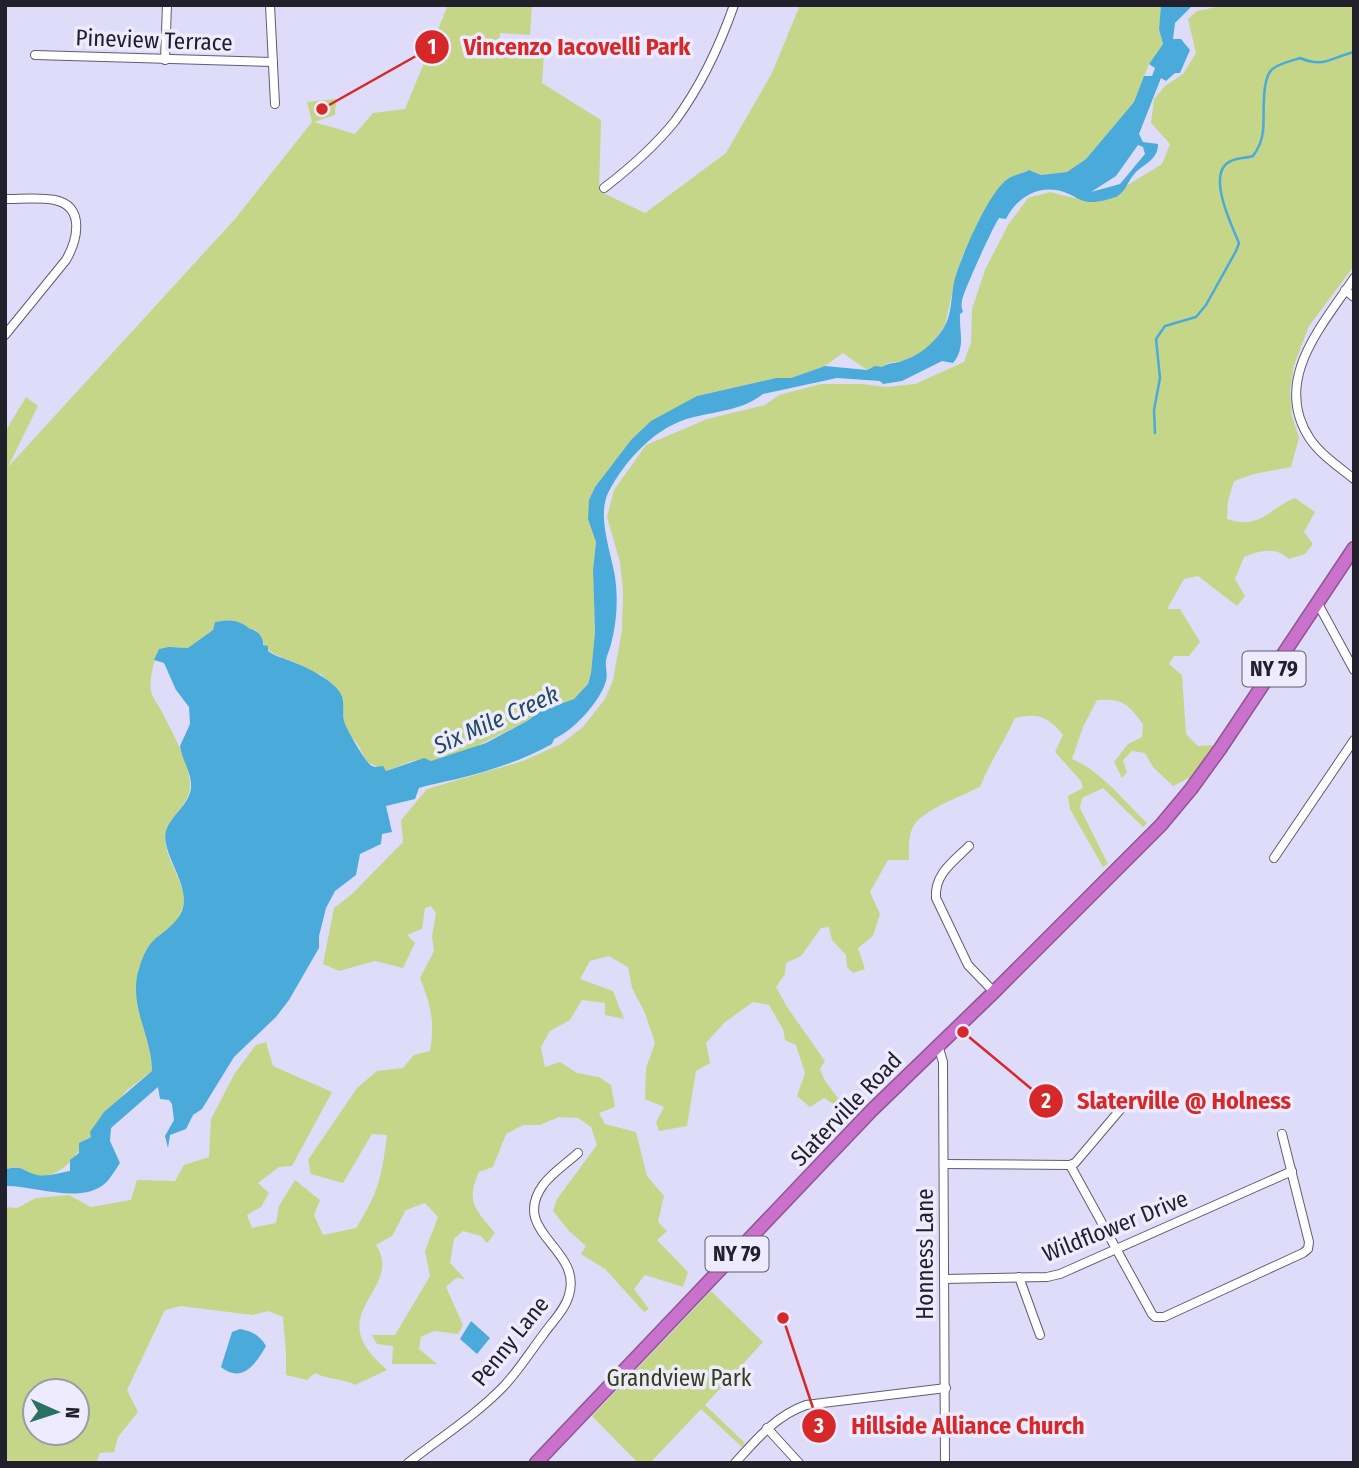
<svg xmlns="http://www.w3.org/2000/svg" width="1359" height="1468" font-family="'Fira Sans Condensed',sans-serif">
<rect width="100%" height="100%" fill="#dfdcfa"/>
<!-- green -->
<g fill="#c5d689" fill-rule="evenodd">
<path d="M448,5h84l-2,30 -30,-2 -2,19 46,2 -2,29 59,37 -2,71 46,22 81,-60 46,-80 28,-68h361l-2,24 4,15 -14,20 -15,38 -48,57 -19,13 -26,3 -12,-5 -22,9 -12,15 -15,24 -18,39 -7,23 -10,45 -12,17 -11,11 -19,8 -15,2 -6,4h-11l-4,3 -24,-17 -18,13 -34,12h-15l-79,18 -66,44 -36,47 -6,13 7,42 -3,28 2,62 -4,41 -3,11 -14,15 -33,12 -14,10 -54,27 -42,13 -7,-2 -12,2 -27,10 -18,-9 -10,-19 -6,-6 -7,-14 -2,-27 -21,-22c-8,0 -14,-6 -21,-9 -26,-13 -30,-6 -44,-35l-6,-1c-11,-9 -21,-10 -35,-7l-2,8 -25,19 -9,-2 -20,2c-5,11 -10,30 -8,42 1,6 7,14 10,19 10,20 28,51 29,74 2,22 -26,33 -25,56 1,23 27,49 16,72 -11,27 -37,26 -44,65 -5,33 15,61 15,94l-26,20 -35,46 -6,2c-8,19 -29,44 -53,35 -13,-6 -10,-8 -27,-5v-737l21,-35 12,9 -30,61 227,-248 77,-97 -5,-20 29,-3 -1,16 -21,7 41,12 18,-21 32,-4z"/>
<path d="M1226,5h128v261l-45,60 -15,39 -4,25 2,26 7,22 -8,29 -37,7 -20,7 -6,20 -1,18c34,11 39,-9 68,-21l20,14 -11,20 9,12 -8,10 -16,5c-14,-13 -29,-8 -45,-2l-9,22 10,17 -8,10 -39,-30 -14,3 -17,30h13l20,33 -11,14h-15l-5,8 13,11 4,59 12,12 16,-1 -23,32 -18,9 -20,-19 -8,-14 -13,-2 -9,9 4,12 -5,6 -8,-16 14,-18 14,-7 1,-13c-15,-20 -20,-26 -46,-24l-14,27 -11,32c30,13 52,42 75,64l-4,4 -40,-39 -21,10 -2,10 28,56 -5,3 -33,-58 -2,-13 15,-8 -2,-7 -26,-29 8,-17c-16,-19 -25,-22 -48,-17 -11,24 -25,44 -35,69 -16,8 -60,24 -67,40 -5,10 -4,22 -4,33h-21l-18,32 10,22 -7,22 -15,12 7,21 -12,4 -6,-6 -1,-12 -14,-15 -3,-13 -8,1 -20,28 -15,7 -1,11 -9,13 11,20 38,54 -5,8 5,12 27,35 -8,9 -8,-19 -12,-8 -14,9 -13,-11 8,-23 -9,-28 -11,-5 -2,-11 -14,-24 -16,-3 -28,20 -19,21 4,20 -14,8 -9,55 -28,5 -3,-9 8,-15 -19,-8 1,-31 9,-25 -10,-30 -13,-25 -4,-21 -19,-11 -19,5 -10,18 33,12 11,28 -19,-4v-12l-23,-3 -12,20 -20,11 -9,16 4,20 15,-5 17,11 22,4 12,8 4,22 -16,6 6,11 31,8 11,44 17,20 -6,26 9,9 -10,9 31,32 -5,15 -38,-12 -11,14 15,20 -5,3 -39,-43 -24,-15 5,-8 -17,-15 -16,-20 4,-12 40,-54 -6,-18 -13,-9 -19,-1 -19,8h-17l-17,9 -13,33 -14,5c-14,30 -3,38 16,61l-8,10 -6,-7 -18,-5 -9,8 -4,24 15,16 -9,-1 -10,9 17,38 -5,9 -24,-3 -13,6 -2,12 18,15h-45l1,-18 -16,-2 -5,-9h23l35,-59 -5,-25 13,-34 -13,-14 -19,7 -14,26 -16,9c26,40 -39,62 -8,105 5,7 13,14 19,20l-32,15c-13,-7 -27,-5 -40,-12l-8,7 -21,-5v-22l-3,-36 -15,-6 -16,4 -71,-9 -16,4 -38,80 11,22 -20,25 -4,15 -14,1 -4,10h-91v-256l12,1 19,-10 33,-3 22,12 40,-7 6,-20 38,1 9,-16 25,-8 2,-38 24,-46 21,-28 10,-3 7,24 59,26 -40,74 -13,1 -21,16 11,10 -8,14 -14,8 5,13 24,-5 3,-17 16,-26 25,20 -6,15 9,20 33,-7c22,-34 26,-52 31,-93l-15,-1 -29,49 -32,-9 -3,-14 49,-72 20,-17 26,-3 11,-13 16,-4c5,-30 1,-45 -10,-73l14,-27 -2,-15 4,-23 -5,-7 -6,2 -3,21 -15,6 8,8 -12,25 -28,-7 -36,10 -16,-7 11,-56 18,-14 51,-52 -2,-22 26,-31 96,-28 38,-17 22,-17 22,-28 8,-19 9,-50 1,-38 -3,-30 -13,-45 7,-27 32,-45 61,-26 58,-14 14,-10 42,-11h41l24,3 29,-3 49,-22 7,-19 1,-34 13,-39 23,-45 20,-27 22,-6 24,6 34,-1 54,-33 8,-20 -19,-21 3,-24 11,-13 18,-12 13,-21 -8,-34 9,-8zM35,1391h42v42h-42z"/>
<polygon points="711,1291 763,1342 705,1405 745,1443 742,1447 701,1409 650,1463 638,1463 592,1416"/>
</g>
<!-- water -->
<g fill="#4aabda" fill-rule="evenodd">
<path d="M1161,5h32l-18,18 -2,16h8l9,11 -10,23h-5l-9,8 -5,-3 -22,56 4,8 15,2c0,15 -12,19 -22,28 -8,8 -10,20 -20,25 -9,3 -24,7 -32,4 -5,-1 -10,-5 -15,-7 -26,-12 -51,1 -63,25l-7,-1c-6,9 -36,74 -37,83 -1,4 0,8 1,11l-3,2c-1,19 6,33 -7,49l-11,-2 -40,20 -19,3 -3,-3 -43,-3 -74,16c-20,16 -45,17 -69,23 -37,8 -69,43 -86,76 -11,24 3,59 7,84 3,21 2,42 -3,63 -1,7 -5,14 -6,20 -1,7 2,14 0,21 -6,21 -33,50 -52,58l-2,5c-29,16 -62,27 -95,35 -13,3 -25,5 -38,9l-4,11 -29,7 6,26 -10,2 -1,10 -21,10 -4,21 -21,16 -9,17 -7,28v12l-30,52 -13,17 -42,40 -32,52 -9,6 -7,14 -16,6 -2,13 -3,-12 9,-16 -2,-16 -3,-4 -9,-1 -2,-12 -47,41 -1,13 10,22c-5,7 -10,17 -17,22 -25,19 -70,0 -98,1v-17c19,-3 14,0 29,5 10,4 25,-1 36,-3v-11l9,-7v-10l12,-6 -1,-5 14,-20 48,-41c0,-33 -21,-61 -15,-95 3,-12 7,-25 15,-34 10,-10 24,-17 30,-31 8,-21 -12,-47 -16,-67 -6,-24 23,-35 25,-56 1,-16 -9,-27 -11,-42l10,-22 -1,-17 -13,-17 -12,-27 -10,-3 5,-11 10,-2 19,1 25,-18 2,-8c14,-3 25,-2 35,7 8,1 14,9 13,16l5,1v5c8,6 16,7 25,11 15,6 40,18 48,32 4,8 1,18 3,27 1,6 23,44 28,45 4,2 7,0 11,0l3,5 38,-13 7,3 55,-18 41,-22 14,-10 33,-12 14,-15 3,-11 4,-41 -2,-62 3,-28 -8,-23 1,-19 6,-13 36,-47 20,-19 46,-25 79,-18h15l34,-12 42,4 8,-4 7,1c7,-5 12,-3 20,-6 18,-6 30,-16 41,-32 9,-13 8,-32 11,-47 6,-23 35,-92 55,-104 6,-3 14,-5 20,-8l12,5 26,-3 19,-13 48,-57 10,-26h8l3,-8 -6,-4 14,-20 -4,-15zM1138,145l5,2 2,7 -25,30 -29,8 25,-16z"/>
<polygon points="471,1321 490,1338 477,1354 460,1339"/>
<path d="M240,1329c12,2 19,6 26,17 -10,18 -24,38 -45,21l11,-35z"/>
</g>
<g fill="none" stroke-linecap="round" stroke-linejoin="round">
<!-- stream -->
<path stroke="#4aabda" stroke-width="2.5" d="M1155,433l-1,-23 6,-32 -4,-39 9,-13 31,-9 10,-12 30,-54 3,-8c-7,-17 -34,-71 -8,-82 6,-3 16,-3 22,-5 6,-8 9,-15 10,-25 2,-15 -3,-55 11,-63 7,-5 17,-7 26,-10 24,10 30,0 54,-6"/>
<!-- minor casing -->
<g stroke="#5f5c76" stroke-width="10">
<g id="minor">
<polyline points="270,5 275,104"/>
<polyline points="35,55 273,62"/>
<polyline points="165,60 167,5"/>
<path d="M604,188c26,-20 51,-42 71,-67 25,-34 45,-76 59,-116"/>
<path d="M5,199c16,0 35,-2 50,1 31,7 22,41 11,60l-61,75"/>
<path d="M1354,278c-31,47 -83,102 -44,161 11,16 29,28 44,40"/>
<polyline points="1345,290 1354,297"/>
<polyline points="1317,602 1354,670"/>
<path d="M969,846c-15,15 -35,28 -33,52l32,67 26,27"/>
<polyline points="1274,858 1354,740"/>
<polyline points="938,1045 943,1062 945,1463"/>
<polyline points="944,1164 1070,1165"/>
<polyline points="1070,1165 1152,1314 1155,1317 1164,1317 1303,1253 1308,1249 1309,1242 1282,1134"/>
<polyline points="1070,1165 1075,1163 1125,1104 1135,1100 1156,1102"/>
<polyline points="1019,1277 1040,1335"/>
<polyline points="944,1279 1047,1277 1060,1274 1292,1171"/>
<polyline points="767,1428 799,1463"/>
<path d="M408,1463c32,-25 68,-48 96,-77 15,-16 26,-34 39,-51 9,-13 22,-25 26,-40 14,-47 -60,-62 -26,-110 9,-12 24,-22 35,-32"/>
<path d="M735,1463c21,-23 40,-47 71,-58l140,-17"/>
</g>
</g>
<!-- highway casing -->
<g stroke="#8f5593" stroke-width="15">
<polyline id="highway" points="536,1463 871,1111 994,992 1161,825 1191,789 1220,749 1354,548"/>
</g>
<!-- minor -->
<use href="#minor" stroke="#fff" stroke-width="8"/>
<!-- highway -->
<use href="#highway" stroke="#ca72cb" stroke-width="12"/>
</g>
<g text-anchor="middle" stroke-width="7" stroke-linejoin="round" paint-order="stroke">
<!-- shield labels -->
<g fill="#edebfd" stroke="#5e5d6a" stroke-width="2">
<rect x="1242.5" y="651.5" width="63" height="35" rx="5"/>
<rect x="705.5" y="1236.5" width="63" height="35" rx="5"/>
</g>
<g font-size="21" font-weight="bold" fill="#21202b">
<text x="1274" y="676">NY 79</text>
<text x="737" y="1261">NY 79</text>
</g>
<!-- street labels -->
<g font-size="23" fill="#21202b" stroke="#edebfd">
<text transform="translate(154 40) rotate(2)" y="8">Pineview Terrace</text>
<text transform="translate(846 1109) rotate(-46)" y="8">Slaterville Road</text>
<text transform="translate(1115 1226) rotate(-22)" y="8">Wildflower Drive</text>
<text transform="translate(925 1254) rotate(-90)" y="8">Honness Lane</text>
<text transform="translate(510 1341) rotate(-51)" y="8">Penny Lane</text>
</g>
<!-- park labels -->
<g font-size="23" fill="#363e19" stroke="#edebfd">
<text x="679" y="1386">Grandview Park</text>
</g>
<!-- water labels -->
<g font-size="24" font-style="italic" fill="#224b5f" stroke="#edebfd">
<text transform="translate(496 720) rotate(-24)" y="8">Six Mile Creek</text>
</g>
</g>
<!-- callouts -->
<path fill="none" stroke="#d62828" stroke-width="2.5" d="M322 109L432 47M963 1032L1046 1101M783 1318L819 1426"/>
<g fill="#d62828" stroke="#edebfd" stroke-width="2.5">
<circle cx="322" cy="109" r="7"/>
<circle cx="963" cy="1032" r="7"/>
<circle cx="783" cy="1318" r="7"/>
<circle cx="432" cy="47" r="18"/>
<circle cx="1046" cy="1101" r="18"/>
<circle cx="819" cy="1426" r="18"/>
</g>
<g font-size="21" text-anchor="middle" font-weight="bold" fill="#fff">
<text x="432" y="54">1</text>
<text x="1046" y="1108">2</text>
<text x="819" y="1433">3</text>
</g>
<g font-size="24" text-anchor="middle" font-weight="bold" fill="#d62828" stroke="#edebfd" stroke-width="7" stroke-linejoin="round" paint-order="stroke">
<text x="577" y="55">Vincenzo Iacovelli Park</text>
<text x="1184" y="1109">Slaterville @ Holness</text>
<text x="968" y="1434">Hillside Alliance Church</text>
</g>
<!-- border -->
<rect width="1359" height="1468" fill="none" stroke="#21202b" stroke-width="14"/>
<!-- north arrow -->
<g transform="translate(56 1412) rotate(93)"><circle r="33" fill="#edebfd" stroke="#9b9aa9" stroke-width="2"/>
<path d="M0-5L12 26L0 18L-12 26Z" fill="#2c7063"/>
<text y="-10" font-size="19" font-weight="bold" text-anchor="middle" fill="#21202b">N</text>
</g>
</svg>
